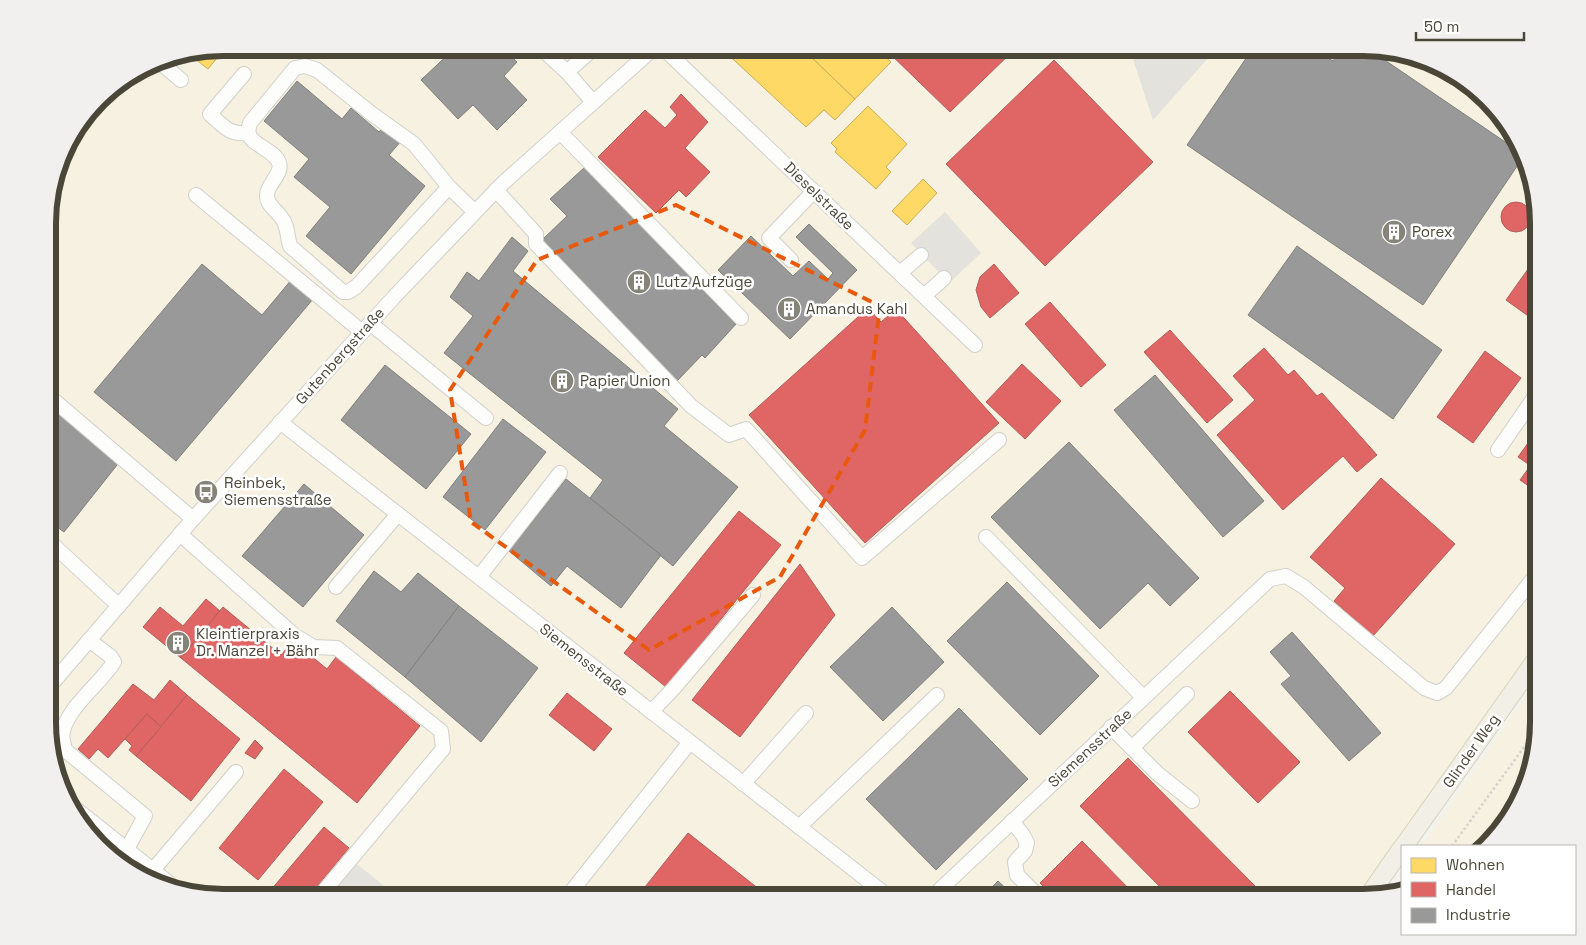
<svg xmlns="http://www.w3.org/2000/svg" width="1586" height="945" font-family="'Space Grotesk',sans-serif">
<rect width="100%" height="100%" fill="#f3f3ee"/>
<!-- commercial -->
<g fill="#f6f1e0">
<polygon points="223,48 1364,48 1451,71 1515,135 1538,211 1538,643 1356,897 222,897 135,874 77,819 49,745 49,200 66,145 107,91 156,61"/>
<polygon points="1538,679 1538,733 1515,810 1479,846 1422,846"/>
</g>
<!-- parking -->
<g fill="#e3e2dc">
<polygon points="1141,48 1217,48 1153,120 1132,56"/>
<polygon points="1312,48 1342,48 1333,61"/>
<polygon points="945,212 981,253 949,283 911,243"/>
<polygon points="353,861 398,897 324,897"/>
</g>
<!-- homes -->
<g fill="#ffd966" stroke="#c9ad58">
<polygon points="225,48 208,69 189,54 223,48"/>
<polygon points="721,48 811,48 807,53 855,99 835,120 824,110 806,127"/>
<polygon points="811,48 875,48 891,62 855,99 807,53"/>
<polygon points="868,106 907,144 886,167 891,172 876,189 835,152 837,149 831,143"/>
<polygon points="923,179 937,193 907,225 892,211"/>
</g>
<!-- shops -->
<g fill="#e06666" stroke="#b35d58">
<polygon points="884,48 1016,48 950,112"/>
<polygon points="1054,60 1153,162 1045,266 946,164"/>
<polygon points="681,94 708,122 685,148 710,172 686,197 679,190 656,213 598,157 645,110 665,128 677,115 670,107"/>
<circle cx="1516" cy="217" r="15"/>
<polygon points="1538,255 1538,323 1506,300"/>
<polygon points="994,264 1019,293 990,318 981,307 976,290 980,277"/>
<polygon points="1050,302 1106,365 1081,387 1025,324"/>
<polygon points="868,308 881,322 896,309 999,423 865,543 749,415"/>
<polygon points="1170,330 1233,400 1207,423 1144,352"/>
<polygon points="1264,348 1288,375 1294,370 1317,396 1322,393 1377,455 1357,472 1343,456 1283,510 1217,435 1255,400 1233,376"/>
<polygon points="1485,351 1521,378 1473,443 1437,417"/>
<polygon points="1022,364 1061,401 1025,439 986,402"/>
<polygon points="1538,429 1538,455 1531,466 1518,457"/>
<polygon points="1538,455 1538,482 1533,489 1520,480"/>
<polygon points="1381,478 1455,544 1373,636 1334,601 1345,588 1310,557"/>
<polygon points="739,511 781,545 666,687 624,653"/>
<polygon points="800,564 835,615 740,737 692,700"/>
<polygon points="206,599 220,611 181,658 143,627 160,607 183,626"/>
<polygon points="223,607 281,655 293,641 327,669 336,657 420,726 357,803 181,658"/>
<polygon points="170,680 187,695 161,727 147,714 108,758 98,749 89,759 78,749 133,684 154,700"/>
<polygon points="1230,691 1300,762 1258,803 1188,732"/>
<polygon points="567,693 612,729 594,751 549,715"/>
<polygon points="187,695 240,739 191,801 136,756"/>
<polygon points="147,714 161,727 136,756 129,750 132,746 125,739"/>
<polygon points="255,740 263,748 255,759 245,753"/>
<polygon points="1128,758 1257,888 1248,897 1170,897 1080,806"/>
<polygon points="284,769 323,802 258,880 219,848"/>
<polygon points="324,827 349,848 308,897 265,897"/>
<polygon points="688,833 769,897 637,897"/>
<polygon points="1082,841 1137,897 1054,897 1040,883"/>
</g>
<!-- industry -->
<g fill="#999" stroke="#82807c">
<polygon points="397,48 409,48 403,53"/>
<polygon points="455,48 503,48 517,62 504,76 527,100 497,130 473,105 458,119 421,80"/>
<polygon points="1253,48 1312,48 1333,61 1342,48 1367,48 1520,152 1522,159 1423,305 1187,145"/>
<polygon points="297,81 342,119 351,108 379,132 384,126 402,140 389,155 425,186 351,274 306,236 330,207 294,177 309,159 264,121"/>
<polygon points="585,167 736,324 705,358 702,355 677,381 542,240 567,216 550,199"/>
<polygon points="809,224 857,270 790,339 718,270 751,236 793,276 809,261 828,279 833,273 796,237"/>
<polygon points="512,237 528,251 513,271 678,409 664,426 738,487 673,566 590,498 603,480 444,353 473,316 450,297 467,272 479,281"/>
<polygon points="1297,246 1442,350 1393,419 1248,315"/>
<polygon points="202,264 262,315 292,279 314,298 176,461 94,392"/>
<polygon points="385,365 471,434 426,489 341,420"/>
<polygon points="1155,375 1264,501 1223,537 1114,410"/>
<polygon points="49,399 121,460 64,532 49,521"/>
<polygon points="503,419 546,452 485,530 443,497"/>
<polygon points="1069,442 1199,578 1170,606 1148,583 1100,629 991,517"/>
<polygon points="566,479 661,555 621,608 567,566 551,586 509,551"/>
<polygon points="304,484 364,535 303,607 242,556"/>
<polygon points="374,571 401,592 418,573 459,606 405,677 336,621"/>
<polygon points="1007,582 1099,676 1040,735 947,641"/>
<polygon points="459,606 538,668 481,742 405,677"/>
<polygon points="892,607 944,662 883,721 830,667"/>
<polygon points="49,612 57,618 49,627"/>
<polygon points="1292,632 1381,733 1349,761 1281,684 1291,676 1270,652"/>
<polygon points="959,708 1028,779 936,870 866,799"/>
<polygon points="998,881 1015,897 982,897"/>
</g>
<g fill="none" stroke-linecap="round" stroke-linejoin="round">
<!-- minor casing -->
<g stroke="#d1d0cb" stroke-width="16">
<g id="minor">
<polyline points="541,48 567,72 594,48"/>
<polyline points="663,48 975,345"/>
<polyline points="157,60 181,80"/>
<polyline points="567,72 593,102"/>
<path d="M244,74l-34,40c13,12 19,21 38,19"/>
<polyline points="560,132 741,318"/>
<path d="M449,187l-93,100 -8,5h-5l-53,-46c-3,-10 -2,-21 -9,-29 -5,-7 -15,-13 -14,-22 0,-11 16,-21 12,-32 -4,-13 -28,-18 -30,-29 -1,-3 0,-8 1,-11l45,-55 10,-2 12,4 55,44 42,30 35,43 26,25"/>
<polyline points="496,190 536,234 536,244 691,406 729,435 746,429 862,558 999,440"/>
<polyline points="196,195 361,331"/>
<polyline points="791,260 769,238 814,191"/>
<polyline points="900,273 921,255"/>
<polyline points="924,296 944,278"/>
<polyline points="370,323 486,418"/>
<polyline points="49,396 193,519"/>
<polyline points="280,422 889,897"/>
<polyline points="1498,450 1538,392"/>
<polyline points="180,534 294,635 314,647 337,648 441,731 443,749 319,897"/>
<polyline points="986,537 1143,697"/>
<polyline points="49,541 119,606"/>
<polyline points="479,577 560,473"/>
<polyline points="336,587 398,514"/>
<path d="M89,640l21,16 4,6c-14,22 -45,44 -51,69 -2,7 1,13 2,19l80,66 -18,33"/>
<polyline points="49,687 193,519 394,297 502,184 654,48"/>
<polyline points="651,712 674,688 753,595"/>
<polyline points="1111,727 1157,773 1192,801"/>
<polyline points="1132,748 1187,694"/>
<polyline points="743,784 806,713"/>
<polyline points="71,805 169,883"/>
<polyline points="1012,821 1023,835 1027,843 1025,851 1015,862 1017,875 1039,897"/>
<polyline points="799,827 937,695"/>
<polyline points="153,870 236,772"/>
<polyline points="567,897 690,742"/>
<polyline points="932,897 1270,579 1286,576 1304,587 1424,688 1437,693 1446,688 1537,574"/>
</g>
</g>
<!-- major casing -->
<g stroke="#d6d3ba" stroke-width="20">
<g id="major">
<polyline points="1404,846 1538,657"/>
<polyline points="1368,897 1402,848"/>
</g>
</g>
<!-- path -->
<polyline stroke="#d3d3cc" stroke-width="2.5" stroke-dasharray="2.5 2.5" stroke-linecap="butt" points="1452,846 1538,728"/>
<!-- minor -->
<use href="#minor" stroke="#fdfdfc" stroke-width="14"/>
<!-- major -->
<use href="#major" stroke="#f2f0e6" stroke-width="18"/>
</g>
<!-- marked area -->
<path fill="none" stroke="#e8590c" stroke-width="4" stroke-dasharray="10 6" stroke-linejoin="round" d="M676,205l204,101 -15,124 -85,147 -131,73 -178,-128 -21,-132 87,-130z"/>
<!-- icons -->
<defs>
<g id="building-disc" transform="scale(1.25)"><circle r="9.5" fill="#868378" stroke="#fff"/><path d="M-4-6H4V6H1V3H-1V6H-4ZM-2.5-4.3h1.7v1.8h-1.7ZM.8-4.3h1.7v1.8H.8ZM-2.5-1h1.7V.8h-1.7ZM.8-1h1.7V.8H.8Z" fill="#fff"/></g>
<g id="bus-disc" transform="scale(1.25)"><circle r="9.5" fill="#868378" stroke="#fff"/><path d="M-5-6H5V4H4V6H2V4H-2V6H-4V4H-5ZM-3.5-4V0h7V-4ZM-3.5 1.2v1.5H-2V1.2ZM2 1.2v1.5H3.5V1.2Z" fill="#fff"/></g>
</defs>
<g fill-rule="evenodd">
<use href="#building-disc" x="1394" y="232"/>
<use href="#building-disc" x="639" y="282"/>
<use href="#building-disc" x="789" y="309"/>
<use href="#building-disc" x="562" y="381"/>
<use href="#bus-disc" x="206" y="492"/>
<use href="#building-disc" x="178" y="643"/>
</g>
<g text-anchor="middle" stroke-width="5" stroke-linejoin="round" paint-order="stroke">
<!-- street labels -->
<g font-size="15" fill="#4b4738" stroke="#fff">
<text transform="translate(819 196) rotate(44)" y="5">Dieselstraße</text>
<text transform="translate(340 356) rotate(-48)" y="5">Gutenbergstraße</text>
<text transform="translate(584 660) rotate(38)" y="5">Siemensstraße</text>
<text transform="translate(1090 748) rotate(-43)" y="5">Siemensstraße</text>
<text transform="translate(1471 751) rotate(-55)" y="5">Glinder Weg</text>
</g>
<!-- poi labels -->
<g font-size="15" fill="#4b4738" stroke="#fff" text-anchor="start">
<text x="1412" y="237">Porex</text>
<text x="656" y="287">Lutz Aufzüge</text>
<text x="806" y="314">Amandus Kahl</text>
<text x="580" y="386">Papier Union</text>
<text x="224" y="488">Reinbek,<tspan x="224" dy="17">Siemensstraße</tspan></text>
<text x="196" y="639">Kleintierpraxis<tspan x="196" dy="17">Dr. Manzel + Bähr</tspan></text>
</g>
</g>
<!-- crop -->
<path d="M0 0H1586V945H0ZM223 56H1363A167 167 0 0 1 1530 223V722A167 167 0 0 1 1363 889H223A167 167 0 0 1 56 722V223A167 167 0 0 1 223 56Z" fill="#f1f0ef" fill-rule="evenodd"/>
<path fill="none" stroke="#4b4738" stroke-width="6" d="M223 56H1363A167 167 0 0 1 1530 223V722A167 167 0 0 1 1363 889H223A167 167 0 0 1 56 722V223A167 167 0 0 1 223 56Z"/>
<!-- legend -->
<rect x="1401" y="845" width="175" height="90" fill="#ffffff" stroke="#b7b5af"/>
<rect x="1411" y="858" width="25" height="15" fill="#ffd966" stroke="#b7b5af"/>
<text x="1446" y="870" font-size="15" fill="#4b4738">Wohnen</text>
<rect x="1411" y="882" width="25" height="15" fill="#e06666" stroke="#b7b5af"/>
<text x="1446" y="895" font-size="15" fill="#4b4738">Handel</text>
<rect x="1411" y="908" width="25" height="15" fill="#999999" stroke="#b7b5af"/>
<text x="1446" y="920" font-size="15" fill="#4b4738">Industrie</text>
<!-- scale -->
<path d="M1416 32v8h108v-8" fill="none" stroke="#4b4738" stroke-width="2.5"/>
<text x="1424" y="32" font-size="15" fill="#4b4738" stroke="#ffffff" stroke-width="4" paint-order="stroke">50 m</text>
</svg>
